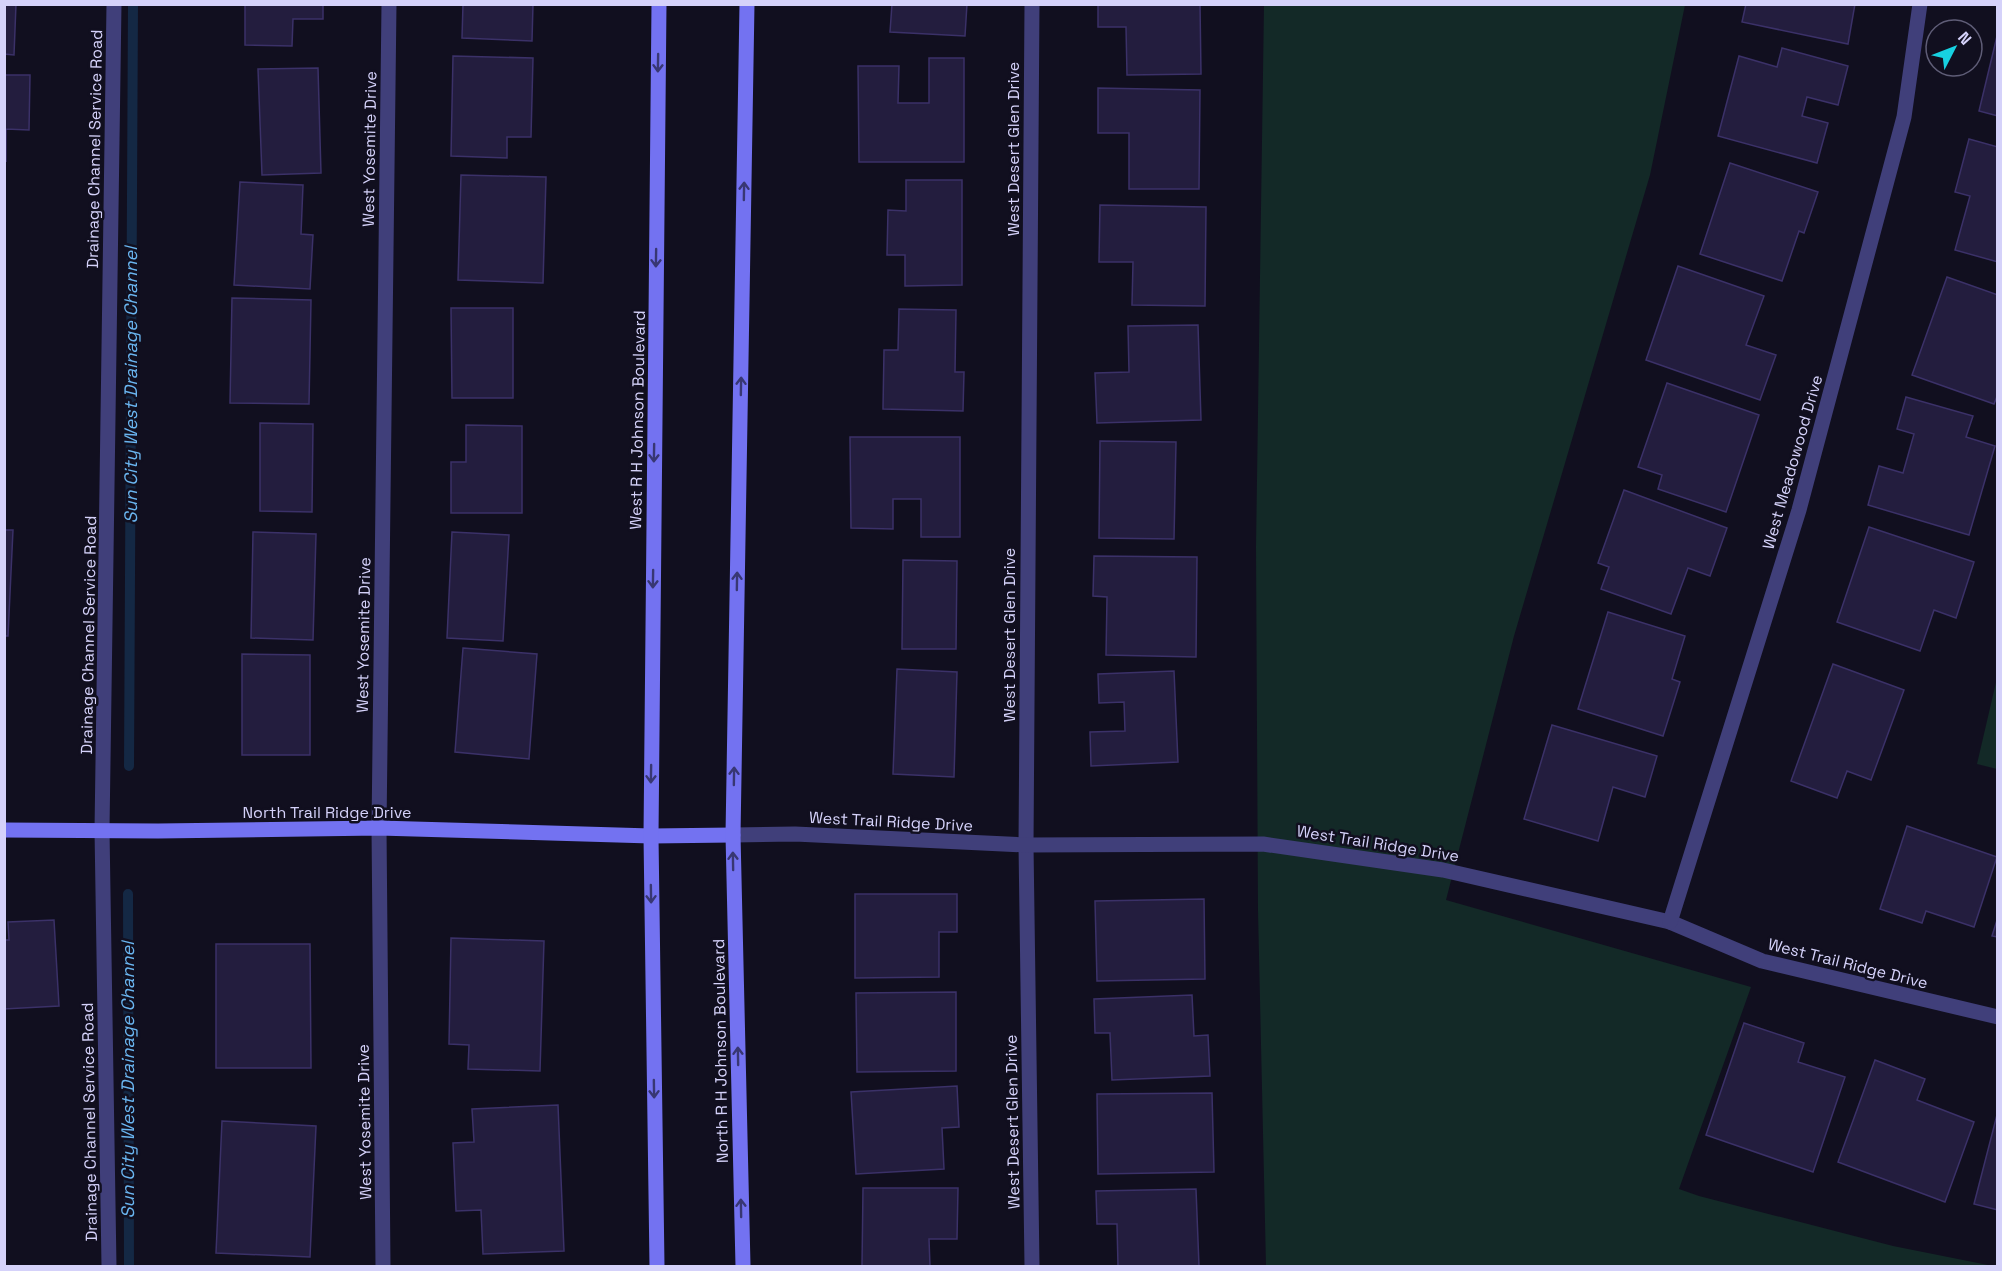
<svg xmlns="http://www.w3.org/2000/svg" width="2002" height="1271" font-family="'Space Grotesk',sans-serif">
<rect width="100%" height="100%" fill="#110f1f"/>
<!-- green -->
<g fill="#132927">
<polygon points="1264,5 1685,5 1650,175 1514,636 1446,900 1751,987 1679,1189 1699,1196 1893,1246 1993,1266 1266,1266 1258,911 1256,547"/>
<polygon points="1997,678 1997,769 1977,764"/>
</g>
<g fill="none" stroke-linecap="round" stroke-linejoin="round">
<!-- stream -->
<g stroke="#142844" stroke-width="10">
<polyline points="129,766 133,4"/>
<polyline points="128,894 129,1266"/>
</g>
</g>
<!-- building -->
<g fill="#231d3e" stroke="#3b3168" stroke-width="1.5">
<polygon points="4,4 16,4 14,55 4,54"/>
<polygon points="245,4 323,4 323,19 293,19 292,46 245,45"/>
<polygon points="463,4 533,4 532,41 462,38"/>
<polygon points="892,4 967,4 965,36 890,32"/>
<polygon points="1098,4 1200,4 1201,74 1127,75 1126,27 1098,27"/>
<polygon points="1746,4 1855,4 1848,44 1742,22"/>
<polygon points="1998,32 1998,116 1979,111"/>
<polygon points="1782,48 1848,66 1838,105 1807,97 1802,116 1828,123 1817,163 1718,136 1739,56 1777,67"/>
<polygon points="453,56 533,58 531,137 507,137 507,158 451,156"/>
<polygon points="929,58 964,58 964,162 859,162 858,66 899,66 898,103 929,103"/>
<polygon points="318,68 321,173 262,175 258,69"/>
<polygon points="4,75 30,75 29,130 6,129 6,162"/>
<polygon points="1098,88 1200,90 1199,189 1129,189 1129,133 1098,133"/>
<polygon points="1969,139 1998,147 1998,262 1955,250 1970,196 1955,192"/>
<polygon points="1730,163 1818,192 1804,233 1799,231 1782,281 1700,254"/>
<polygon points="461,175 546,177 543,283 458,280"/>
<polygon points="906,180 962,180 962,285 905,286 905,255 887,255 888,210 906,211"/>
<polygon points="240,182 303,185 301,234 313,235 310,289 234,285"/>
<polygon points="1100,205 1206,207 1205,306 1132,305 1133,262 1099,262"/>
<polygon points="1678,266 1764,296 1746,345 1776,355 1760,400 1646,360"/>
<polygon points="1947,277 1998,295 1998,394 1994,404 1912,375"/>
<polygon points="232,298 311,300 309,404 230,403"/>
<polygon points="451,308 513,308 513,398 452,398"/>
<polygon points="899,309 956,310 955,372 964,372 963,411 883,409 884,350 898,350"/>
<polygon points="1198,325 1201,420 1097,423 1095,373 1129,372 1128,326"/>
<polygon points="1667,383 1759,415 1726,512 1658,489 1662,475 1638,467"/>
<polygon points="1906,397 1973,416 1966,437 1995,446 1969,535 1868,505 1879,466 1903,473 1914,434 1897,429"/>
<polygon points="260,423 313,424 312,512 260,511"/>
<polygon points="466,425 522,426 522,513 451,513 451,462 466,462"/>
<polygon points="850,437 960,437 960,537 921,537 921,499 893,499 893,529 851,528"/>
<polygon points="1100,441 1176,442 1174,539 1099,538"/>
<polygon points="1624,490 1727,528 1710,576 1688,568 1671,614 1601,589 1609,567 1598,563"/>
<polygon points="1869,527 1974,562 1956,618 1934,610 1920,651 1837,622"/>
<polygon points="4,530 13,530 8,636 4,636"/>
<polygon points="253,532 316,534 313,640 251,638"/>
<polygon points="452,532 509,535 503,641 447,638"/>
<polygon points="1094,556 1197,557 1196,657 1106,655 1107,597 1093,596"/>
<polygon points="903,560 957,561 956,649 902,649"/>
<polygon points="1608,612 1685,636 1672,679 1680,682 1663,736 1578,709"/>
<polygon points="463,648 537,654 529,759 455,752"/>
<polygon points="242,654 310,655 310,755 242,755"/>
<polygon points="1833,664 1904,690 1871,780 1847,771 1837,798 1791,781"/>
<polygon points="897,669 957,672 954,777 893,774"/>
<polygon points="1174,671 1178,762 1091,766 1090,732 1125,731 1124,702 1099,703 1098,674"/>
<polygon points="1552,725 1657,756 1645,797 1613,787 1598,841 1524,819"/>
<polygon points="1907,826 1997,857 1974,927 1926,911 1922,923 1880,909"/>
<polygon points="855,894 957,894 957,932 939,932 939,977 855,978"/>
<polygon points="1204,899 1205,979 1097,981 1095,901"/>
<polygon points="1998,917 1998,937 1992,936"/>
<polygon points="54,920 59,1006 4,1009 4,940 9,940 8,922"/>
<polygon points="451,938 544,941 540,1071 468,1069 469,1045 449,1044"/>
<polygon points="216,944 310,944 311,1068 216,1068"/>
<polygon points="956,992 956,1071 857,1072 856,993"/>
<polygon points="1192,995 1194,1036 1208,1035 1210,1076 1112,1080 1110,1033 1095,1033 1094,999"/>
<polygon points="1744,1023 1804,1043 1798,1062 1845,1077 1813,1172 1706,1135"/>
<polygon points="1875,1060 1925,1079 1917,1100 1974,1122 1945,1202 1838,1162"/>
<polygon points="957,1086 959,1127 942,1128 944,1169 856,1174 851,1092"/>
<polygon points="1212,1093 1214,1172 1098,1174 1097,1094"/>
<polygon points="558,1105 564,1251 483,1254 481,1210 456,1211 453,1143 474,1142 472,1109"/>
<polygon points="1998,1111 1998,1210 1974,1204"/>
<polygon points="222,1121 316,1126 310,1257 216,1253"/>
<polygon points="863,1188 958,1188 957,1239 929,1239 930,1266 862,1266"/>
<polygon points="1196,1189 1199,1266 1118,1266 1117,1224 1097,1224 1096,1191"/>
</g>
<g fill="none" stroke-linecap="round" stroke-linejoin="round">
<!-- street -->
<g stroke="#403f7a" stroke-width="15">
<polyline points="1032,4 1026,845 1032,1266"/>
<polyline points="733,835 795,834 1026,845 1263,844 1443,870 1670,922 1762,961 1998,1017"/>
<polyline points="1670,922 1799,510 1904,117 1920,4"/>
<polyline points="109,1266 102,830 114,4"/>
<polyline points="383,1266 379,828 389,4"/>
</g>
<!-- secondary -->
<g stroke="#7372f1" stroke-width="15">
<polyline points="4,830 158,831 379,828 651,836 733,835"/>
<polyline points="657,1266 651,836 659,4"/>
<polyline points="743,1266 733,835 747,4"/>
</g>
</g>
<!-- one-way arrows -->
<defs><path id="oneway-shaft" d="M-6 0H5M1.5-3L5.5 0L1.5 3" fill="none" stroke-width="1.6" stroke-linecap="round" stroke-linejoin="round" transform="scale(1.5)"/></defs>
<g stroke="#383773">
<use href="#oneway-shaft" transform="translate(658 63) rotate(91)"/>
<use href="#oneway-shaft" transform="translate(744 191) rotate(-89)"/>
<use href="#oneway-shaft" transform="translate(656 258) rotate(91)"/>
<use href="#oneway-shaft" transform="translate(741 386) rotate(-89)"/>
<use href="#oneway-shaft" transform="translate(654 453) rotate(91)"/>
<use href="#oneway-shaft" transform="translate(653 579) rotate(91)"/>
<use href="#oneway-shaft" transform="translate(737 581) rotate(-89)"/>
<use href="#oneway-shaft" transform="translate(651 774) rotate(91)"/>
<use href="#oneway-shaft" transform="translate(734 776) rotate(-89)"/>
<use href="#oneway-shaft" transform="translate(733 861) rotate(-91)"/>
<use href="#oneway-shaft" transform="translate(651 894) rotate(89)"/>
<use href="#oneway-shaft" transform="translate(738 1056) rotate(-91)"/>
<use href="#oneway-shaft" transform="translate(654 1089) rotate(89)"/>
<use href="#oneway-shaft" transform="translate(741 1208) rotate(-91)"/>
</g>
<g text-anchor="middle" stroke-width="5" stroke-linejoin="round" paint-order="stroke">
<!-- street labels -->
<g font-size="16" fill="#d5d2fa" stroke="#110f1f">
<text transform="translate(94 149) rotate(-89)" y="6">Drainage Channel Service Road</text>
<text transform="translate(369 149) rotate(-89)" y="6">West Yosemite Drive</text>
<text transform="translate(1013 149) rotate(-90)" y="6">West Desert Glen Drive</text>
<text transform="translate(637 420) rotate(-89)" y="6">West R H Johnson Boulevard</text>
<text transform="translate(1792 462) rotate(-74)" y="6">West Meadowood Drive</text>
<text transform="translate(88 635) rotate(-89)" y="6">Drainage Channel Service Road</text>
<text transform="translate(363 635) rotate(-89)" y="6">West Yosemite Drive</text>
<text transform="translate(1009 635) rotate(-90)" y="6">West Desert Glen Drive</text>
<text x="327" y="818">North Trail Ridge Drive</text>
<text transform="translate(891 821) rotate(3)" y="6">West Trail Ridge Drive</text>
<text transform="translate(1378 843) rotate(9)" y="6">West Trail Ridge Drive</text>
<text transform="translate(1848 963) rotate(14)" y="6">West Trail Ridge Drive</text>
<text transform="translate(720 1051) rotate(-91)" y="6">North R H Johnson Boulevard</text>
<text transform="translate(89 1122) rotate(-91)" y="6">Drainage Channel Service Road</text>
<text transform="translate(364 1122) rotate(-91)" y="6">West Yosemite Drive</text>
<text transform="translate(1012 1122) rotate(-91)" y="6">West Desert Glen Drive</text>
</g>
<!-- water labels -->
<g font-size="18" font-style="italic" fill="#6ab5f0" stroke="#110f1f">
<text transform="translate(131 385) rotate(-90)" y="6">Sun City West Drainage Channel</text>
<text transform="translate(128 1080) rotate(-90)" y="6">Sun City West Drainage Channel</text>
</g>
</g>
<!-- border -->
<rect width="2002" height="1271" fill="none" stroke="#d5d2fa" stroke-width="12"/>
<!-- north arrow -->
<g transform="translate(1954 48) rotate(48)"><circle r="28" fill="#110f1f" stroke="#5f5d77" stroke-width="1.5"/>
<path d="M0-4.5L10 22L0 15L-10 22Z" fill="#17d1e1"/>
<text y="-9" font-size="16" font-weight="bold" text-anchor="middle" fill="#d5d2fa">N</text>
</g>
</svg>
